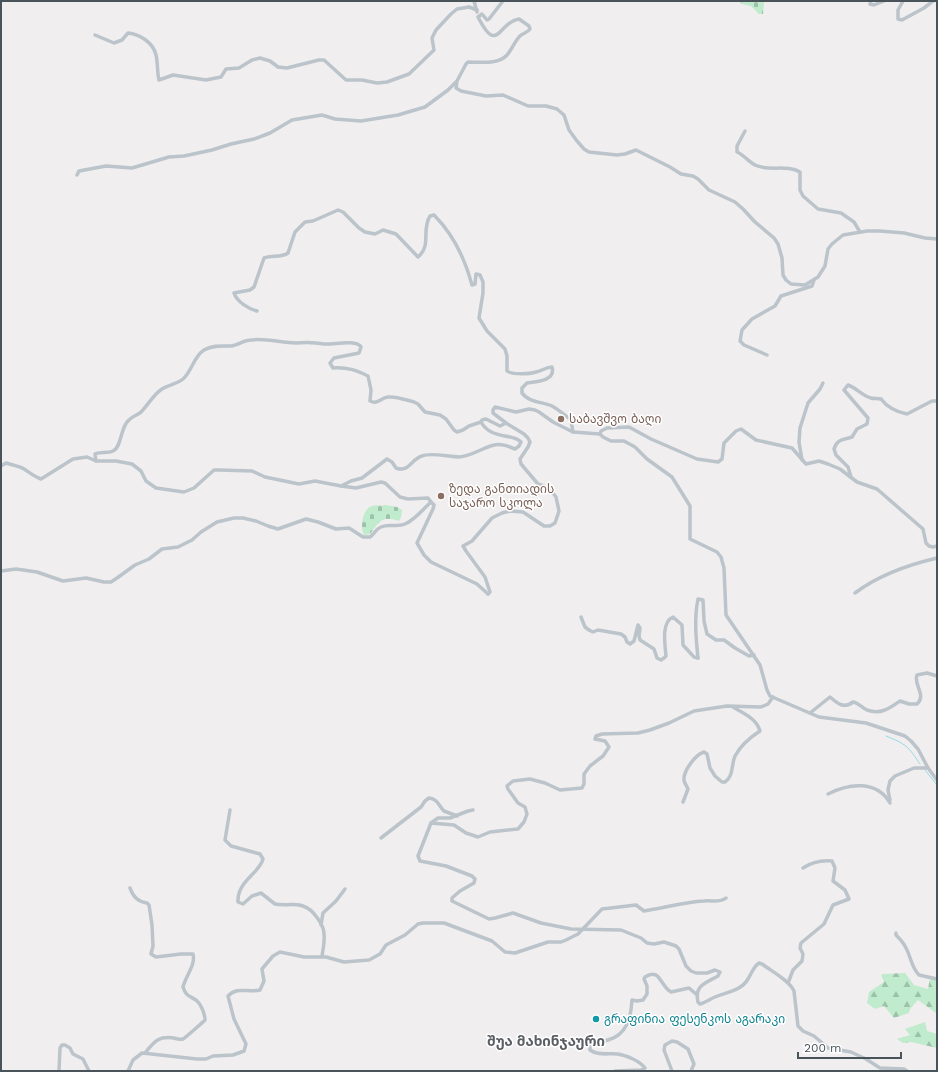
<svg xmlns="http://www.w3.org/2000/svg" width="938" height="1072" font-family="'Work Sans','Noto Sans Georgian',sans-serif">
<defs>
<pattern id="forest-firs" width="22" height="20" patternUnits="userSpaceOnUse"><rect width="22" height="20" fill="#c0ebcc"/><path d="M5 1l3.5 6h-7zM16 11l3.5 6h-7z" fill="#9ec1a9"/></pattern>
<pattern id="cemetery-stones" width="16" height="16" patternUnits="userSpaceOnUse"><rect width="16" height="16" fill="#c0ebcc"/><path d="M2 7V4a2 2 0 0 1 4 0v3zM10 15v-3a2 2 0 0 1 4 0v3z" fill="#9ec1a9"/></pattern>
</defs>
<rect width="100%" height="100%" fill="#f1eeef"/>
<!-- forest -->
<g fill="url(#forest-firs)">
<polygon points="905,973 914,985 928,989 930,978 937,980 936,1013 918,1000 910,1009 909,1013 894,1018 884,1006 875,1009 867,1003 869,992 884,982 881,975 883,974"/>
<polygon points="925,1022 927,1031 937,1034 937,1048 911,1042 903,1043 897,1039 910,1035 905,1029"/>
</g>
<!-- cemetery -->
<g fill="url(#cemetery-stones)">
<polygon points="739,1 764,1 763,14 759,14 751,6 742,4"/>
<path d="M385,505l12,2 5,3 -1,7 -2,4c-17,-6 -20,1 -29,13l-6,1c-4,-7 -2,-26 8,-29 4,-1 9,0 13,-1z"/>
</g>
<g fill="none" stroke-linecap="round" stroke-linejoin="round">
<!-- stream -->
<g stroke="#91dbe4" stroke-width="1">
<path d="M886,736c20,8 22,10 34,28"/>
<polyline points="925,770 937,785"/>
</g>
<!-- minor -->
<g stroke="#bbc4ca" stroke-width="3.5">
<polyline points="474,1 477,12"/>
<path d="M503,1l-14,18 -2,1 -5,-6 -4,3c20,39 20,5 41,2l10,7 1,3c-3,4 -7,4 -10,7 -5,5 -8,13 -13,19 -9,10 -26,7 -39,7l-2,2 -9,17 -1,7 5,3 25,5 17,-1 25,11h18l11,3 7,6 5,15 8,11 7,8 5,3 28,3 8,-1 11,-4 34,17 11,7 12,2 5,3 11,11 26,12 8,7 12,13 19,16 4,6 4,14 1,17 3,5 5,4 14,1 13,-8 7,-11 3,-17 4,-5 11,-9 24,-4h13l24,2 21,5 12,1"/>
<polyline points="871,1 870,4 874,5 884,1"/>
<polyline points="903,1 898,10 898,19 902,20 924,8 933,1"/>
<path d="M95,35l19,8 8,-3 6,-7c11,1 25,9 28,22 2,8 1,17 3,25l14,-5 33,5 15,-3 5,-8 13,-1 13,-8 8,-2 10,3 8,6 9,1 32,-8h5l22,20h16l15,3 10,-1 22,-8 25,-24 -2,-12 4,-8 15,-16 6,-5 12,-2 8,3"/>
<path d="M745,131l-8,15v6c7,3 12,10 18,13 14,7 32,-1 45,7v18l3,6 15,13 23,4 13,9 6,10"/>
<polyline points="77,175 79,171 106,166 132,168 169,157 184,156 212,150 231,144 254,139 270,133 292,120 322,115 335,119 361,121 398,115 425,107 448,90 456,82"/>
<path d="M257,311c-8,-2 -20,-9 -23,-18l16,-3 4,-3 10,-29c8,-3 17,0 24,-5l7,-21 10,-10 8,-1 25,-11 5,2 16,16 6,4 10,2 8,-4 13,4 22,23c14,-12 3,-27 12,-41l4,-1c19,19 31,44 38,70l3,-1 1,-10 4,1 3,7v11l-4,25 8,13 18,18 2,7v15c5,4 23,3 29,1 6,-1 10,-5 16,-5 4,14 -16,15 -25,16l-5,5v5c6,9 21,9 30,13 7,4 13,9 19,14l2,12"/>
<polyline points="767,355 744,345 740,341 742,330 752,319 775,306 781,296 812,286 814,280"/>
<polyline points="600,434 601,431 607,428 629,427 651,439 697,459 718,462 722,459 724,443 736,431 741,429 756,440 792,448 806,464 819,461 828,464 840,469 857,482 877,489 923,529 926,543 929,546 933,547 937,546"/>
<polyline points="802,460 799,442 800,428 808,403 820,389 823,383"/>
<path d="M96,461l-1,-7c6,-3 12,0 18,-3 9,-4 7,-24 16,-31 3,-4 9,-5 12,-8 7,-7 12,-17 21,-23 6,-4 15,-5 21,-10 9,-8 11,-23 21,-29 8,-5 18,-4 27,-4 7,-1 13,-6 20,-6 15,-2 31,3 45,3 10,-1 18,-1 28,1 9,1 32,-5 37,3l-2,6 -25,5 -4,5 3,5c14,-1 23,2 35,8l3,14 -1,11c8,4 10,-3 18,-4 8,-1 18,3 26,5l4,2 7,8 15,3 6,4 8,11 3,2 6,-2 6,-4 12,-4"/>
<path d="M1,466l5,-3c6,2 13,3 18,6 6,4 11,8 17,10l32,-20 14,-2 9,4h20l16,3 9,7 5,10 10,7 28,4 10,-4 20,-18h6l32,1 13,6 34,7 16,-3 26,5"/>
<path d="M851,477l-3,-10 -12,-12 -2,-6c3,-10 9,-9 18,-12l5,-8 10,-5 1,-6 -24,-28 4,-5c9,3 14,11 23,13 3,1 7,0 10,1 6,8 16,13 26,15l25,-13h5"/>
<polyline points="431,502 434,505 433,509 417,543 424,555 431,562 477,584 488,594"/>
<path d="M1,571l15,-2 21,3 26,9 23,-3 18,4h7l6,-4 18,-13 14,-6 13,-10 16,-2 14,-7 9,-8 16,-10 17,-4h9l13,3 12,5 10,3 28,-10 12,3 18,7 13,-1 14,9h7c4,-3 6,-8 11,-10 8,-4 16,1 24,-3 10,-4 18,-15 26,-22l-3,-4 -20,1 -8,-2 -15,-14 -4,-1 -25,6 -15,-2 10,-5 11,-3 25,-19 5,3 4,6c13,5 15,-9 26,-12 9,-4 27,1 37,1 16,-1 30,-15 44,-12 4,0 8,3 12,4l4,-3 2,-4c-8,-9 -30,-2 -40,-20l1,-2 4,-1 14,7 6,-3 -13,-10v-3l2,-3 21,5 13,-3 6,1 4,2 14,10 20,10 27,2 3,3 8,4h13l11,6 12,12 25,18 18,29v33l27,13 4,5 3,11 2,47 34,50 7,25 3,6 49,21 47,6 39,13 6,5 7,8 10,19 9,12"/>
<path d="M855,593c24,-18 52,-28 82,-35"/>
<polyline points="488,594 490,592 485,577 466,551 463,546 472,541 492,518 502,513 510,511 523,512 544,526 550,526 555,523 559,511 556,497 549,488 538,484 521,464 520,459 528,447 530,442 528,438 524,434 506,423"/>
<path d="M581,617l4,10 4,3 4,2 5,-2 23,4 4,3 2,5 3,2 4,-3 4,-16 2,3 -1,8 1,4 14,9 3,9 4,2 3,-2 2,-2c-1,-11 -5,-34 7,-39l9,8 1,20 11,12 4,1"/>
<path d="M698,658c-2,-19 -4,-40 0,-59l5,1 1,21 3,13 9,6h8l11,8 14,8 5,-1"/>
<path d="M773,697l-5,7 -7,3 -34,-1 -33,5 -25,12 -19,7 -12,3 -36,1 -6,2 -1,3 10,2 4,6 -6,9 -13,10 -6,8v10l-2,4 -22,2 -15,-7 -15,-4 -17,2 -6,5 1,3 10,14 7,4 2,7 -3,8 -6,7 -28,3 -12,5 -12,-4 -12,-8 -23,-2 -13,33 2,5 26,5 26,10 3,3 -1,4 -14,8 -8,7v3l37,18 6,-1 18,-5 28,10 30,6 50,1 20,8 6,5 7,1 10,-2 12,4 3,3 7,17 5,5 5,2h11l8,-3 5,2 -2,4c-12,7 -24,9 -20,26l2,2c5,-1 10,-5 15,-7 12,-5 26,-6 33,-18 4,-6 5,-12 11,-16l3,1c9,7 27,16 32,27l4,35 5,5 11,5 14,12 23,4 15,7 14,9 24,1 3,2"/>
<path d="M810,713l20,-16c8,7 14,12 23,5 6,1 9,6 14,8 14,5 23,-2 33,-9l9,3h8c10,-9 -4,-19 0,-29l10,-2 10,3"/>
<path d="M828,794c21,-11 49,-14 62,9"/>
<polyline points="890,800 888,790 890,781 895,776 914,768 928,768"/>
<path d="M683,802l5,-13c-1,-3 -4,-6 -4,-9 -1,-9 12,-26 20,-28l3,2 3,14 5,8 7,6h3c9,-6 6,-17 10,-26 6,-11 14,-18 25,-25 -4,-13 -16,-17 -27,-24"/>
<path d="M230,810l-5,30 6,6 29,8 3,5c-4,15 -26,22 -25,43l5,2 9,-8 9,-3 14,11c10,2 18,-1 28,2 10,3 21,19 21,28 1,8 -1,15 -2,22"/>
<polyline points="431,823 438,818 450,818 468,811 473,810"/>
<path d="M381,838l40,-31 4,-6 4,-3c9,1 9,7 15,13l13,5"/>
<path d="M130,888c3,9 8,14 17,15l2,2 3,20 1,21 -2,8 5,3 25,-3h12c3,11 -8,23 -10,33 3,9 5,8 13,13 5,4 9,14 9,20 -3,3 -20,18 -22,19 -3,1 -6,0 -9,-1 -16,-2 -19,3 -29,15"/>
<polyline points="321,925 323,913 336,901 345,889"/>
<path d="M896,933v2c4,4 8,8 10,13 5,9 5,19 13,27l18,4"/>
<path d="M788,983l5,-13 9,-9 1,-7 -3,-6 1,-5 23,-19 9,-19 16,-6 -4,-9 -12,-9 2,-13 -3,-7c-11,-1 -20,1 -29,7"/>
<polyline points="59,1071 60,1048 62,1045 65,1045 70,1048 73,1054 83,1059 89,1071"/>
<path d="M128,1071l5,-11 9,-7 55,6h9l7,-3 20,-1 11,-4 2,-7 -12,-25 -6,-23c9,-10 21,-3 32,-6l4,-9 -2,-12 11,-13 7,-4 24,5h22l18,5 25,-2 11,-6 6,-9 19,-10 13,-11 5,-1h21l48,18 13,11 10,1 33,-11h13l5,-2 12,-6 24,-25 34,-4 8,6c20,-3 40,-9 60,-10 7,-1 16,2 22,-3"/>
<path d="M615,1071l26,-1 4,-2c-5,-7 -19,-13 -28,-14 -9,-1 -19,2 -27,-4v-6c5,-3 12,-2 18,-4 19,-5 23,-23 24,-40l5,1 6,-1 4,-6v-8l-3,-7 1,-2c15,-10 15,9 26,15l18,-4 7,6"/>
<polyline points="672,1071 664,1050 665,1045 672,1041 677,1042 688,1049 694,1064 691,1071"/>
</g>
</g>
<!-- markers -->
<g fill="#8d6e63" stroke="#fff" stroke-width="1.5">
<circle cx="561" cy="419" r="4"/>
<circle cx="441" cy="496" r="4"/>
</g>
<circle fill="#0f9aa8" stroke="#fff" stroke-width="1.5" cx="596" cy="1019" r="4"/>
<g text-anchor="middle" stroke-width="3" stroke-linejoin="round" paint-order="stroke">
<!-- education labels -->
<g font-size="12" fill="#785e54" stroke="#fff" text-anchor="start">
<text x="569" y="423">საბავშვო ბაღი</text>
<text x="449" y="493">ზედა განთიადის<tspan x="449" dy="14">საჯარო სკოლა</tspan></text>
</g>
<!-- culture labels -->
<g font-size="12" fill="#0d838f" stroke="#fff" text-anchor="start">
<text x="604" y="1023">გრაფინია ფესენკოს აგარაკი</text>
</g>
<!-- quarter labels -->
<g font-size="14" font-weight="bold" fill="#5b5f63" stroke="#fff">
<text x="546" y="1046">შუა მახინჯაური</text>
</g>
</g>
<!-- border -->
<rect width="938" height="1072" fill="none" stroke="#48535a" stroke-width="4"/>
<!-- scale -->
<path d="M798 1052v6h103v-6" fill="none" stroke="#48535a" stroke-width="2"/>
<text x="804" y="1052" font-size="12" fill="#48535a" stroke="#ffffff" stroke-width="3" paint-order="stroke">200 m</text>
</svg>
